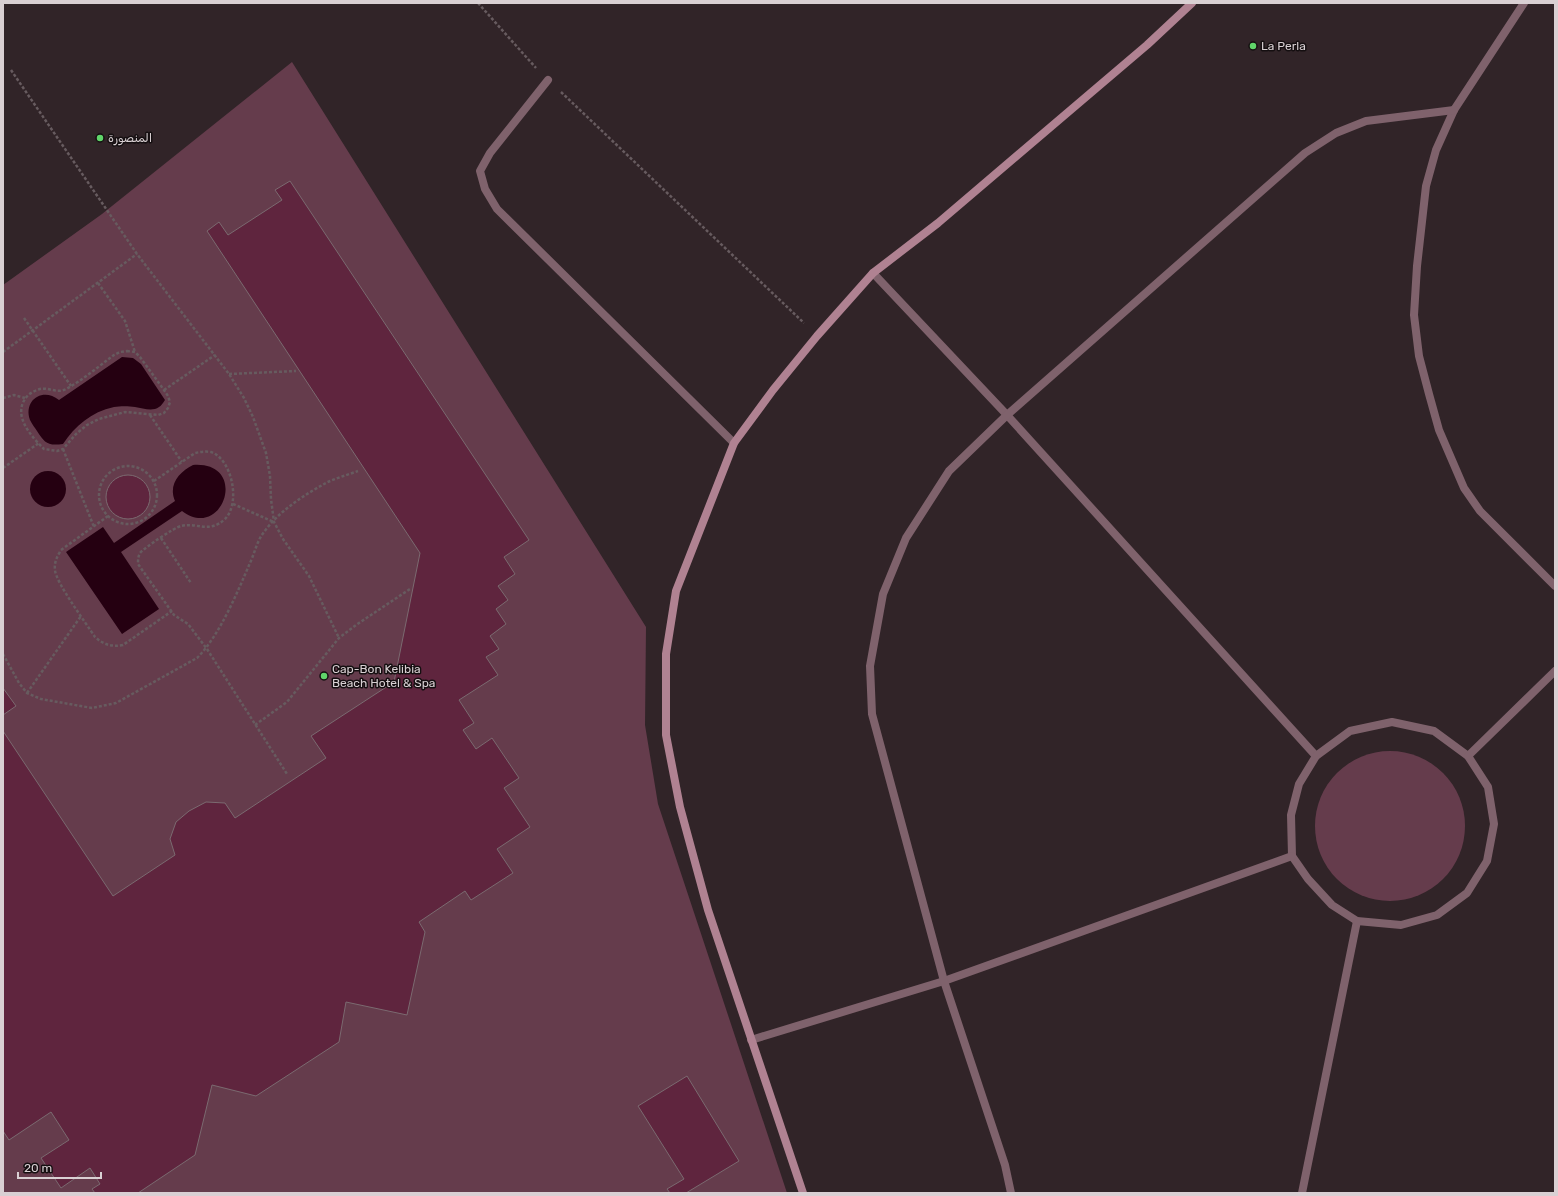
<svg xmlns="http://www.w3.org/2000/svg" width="1558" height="1196" font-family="Rubik,Cairo,sans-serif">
<rect width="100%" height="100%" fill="#312428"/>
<!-- green -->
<g fill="#653c4c">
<polygon points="292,62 646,627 645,725 658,804 787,1193 3,1193 3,285 102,214"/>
<circle cx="1390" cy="826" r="75"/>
</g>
<!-- water -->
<g fill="#250011">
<path d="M122,357l11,1 8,6 24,36c-2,3 -4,6 -6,7 -7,5 -16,1 -24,0 -6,-1 -15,-1 -21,0 -23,5 -39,19 -51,37 -16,2 -18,-1 -26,-13 -2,-3 -5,-7 -7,-11 -7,-20 13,-33 29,-20z"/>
<path d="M193,465c57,-4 30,77 -11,46l-61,41 38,57 -37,25 -56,-82 37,-25 11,16 61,-42c-7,-16 4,-29 18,-36z"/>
<circle cx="48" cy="489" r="18"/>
</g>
<!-- building -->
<g fill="#5f253e" stroke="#7b6a70">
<polygon points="290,181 529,540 504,557 515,574 498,586 508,600 496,609 506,624 490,636 499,649 486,657 498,675 459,700 474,723 463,730 476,749 492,738 519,778 504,788 530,827 497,849 513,873 471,900 465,891 419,922 425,932 407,1015 346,1002 339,1042 256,1096 212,1085 195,1155 138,1193 95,1193 92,1189 100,1184 90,1168 61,1188 41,1158 69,1140 51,1112 9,1140 3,1131 3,731 113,896 175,855 170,839 176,822 189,811 206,802 225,803 235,818 326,758 311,736 394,682 420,553 207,231 219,222 228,235 282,200 275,190"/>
<circle cx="128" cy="497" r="22"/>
<polygon points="3,688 16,706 3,715"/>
<polygon points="687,1076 739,1161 686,1193 670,1193 667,1189 684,1179 638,1106"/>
</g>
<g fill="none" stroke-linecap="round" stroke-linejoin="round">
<!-- path -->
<g stroke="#675b5f" stroke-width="2.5" stroke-dasharray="3 2" stroke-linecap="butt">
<polyline points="478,3 536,68"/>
<polyline points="11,70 137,254 229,374 244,398 253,417 266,453 270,476 271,499 274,522 283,539 309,576 339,638"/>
<polyline points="561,92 804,323"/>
<polyline points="98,283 125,321 135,352"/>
<polyline points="24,318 71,386"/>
<path d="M127,351l8,1 5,5 24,33 4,6 2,6 -2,6 -4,5 -6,2 -33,-3 -26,7 -12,6 -11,9 -13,15 -6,2 -13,-2c-12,-12 -31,-32 -19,-50 3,-5 9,-8 15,-10 9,-2 17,5 26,0 17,-9 33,-23 48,-34l6,-3z"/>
<polyline points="3,352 137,254"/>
<polyline points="229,374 296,371"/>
<polyline points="164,390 215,355"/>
<polyline points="3,398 14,395 25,398"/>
<polyline points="150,415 182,462"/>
<polyline points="63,449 94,527"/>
<circle cx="128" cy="495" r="29"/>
<polyline points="3,468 39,443"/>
<path d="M154,481l41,-28c5,-1 10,-2 16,-1 21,7 30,51 14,67 -16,15 -28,3 -44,7 -6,1 -37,22 -41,27 -2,4 -2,7 -2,11l36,51 14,9 19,25 80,125"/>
<polyline points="233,504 274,522"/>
<path d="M108,516l-47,34c-4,7 -7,12 -6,20 1,13 31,53 40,67 9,8 17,10 28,8l49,-34"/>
<polyline points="161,538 191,583"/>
<path d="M3,654l16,29 8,10 14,6 51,9 24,-5 81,-45c23,-23 40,-65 53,-95 5,-11 7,-22 14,-31 15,-21 40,-37 62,-49 10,-5 21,-8 32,-12"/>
<polyline points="27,693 81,616"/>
<polyline points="255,725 287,702 339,638 356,625 410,589"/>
</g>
<!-- lane -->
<polyline stroke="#7f626c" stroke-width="8" points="548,80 490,153 480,171 485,189 497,209 734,443"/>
<!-- street -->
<g stroke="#7f626c" stroke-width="8">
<polyline points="1524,3 1454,110 1436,150 1426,186 1417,266 1414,315 1419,356 1429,394 1439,430 1464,488 1480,511 1555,586"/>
<polyline points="873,273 1007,415 1316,756"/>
<polygon points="1392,722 1434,731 1468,756 1488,787 1494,824 1487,861 1467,893 1437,915 1401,925 1357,921 1332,905 1308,879 1292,856 1291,815 1299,784 1316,756 1350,731"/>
<polyline points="1468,756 1555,671"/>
<polyline points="751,1040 944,981 1292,856"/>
<polyline points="1011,1193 1005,1165 944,981 872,714 870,666 883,594 906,538 949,471 1007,415 1305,153 1336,133 1366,121 1454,110"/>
<polyline points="1302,1193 1357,921"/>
</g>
<!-- secondary -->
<polyline stroke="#b08292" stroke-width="8" points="803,1193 708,910 680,807 666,735 666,654 676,591 734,443 773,390 817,336 873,273 938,223 1147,45 1192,3"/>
</g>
<!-- markers -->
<g fill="#60d56a" stroke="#150f11" stroke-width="1.5">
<circle cx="1253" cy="46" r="4"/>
<circle cx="100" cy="138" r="4"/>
<circle cx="324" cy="676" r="4"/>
</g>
<g text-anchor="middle" stroke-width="3" stroke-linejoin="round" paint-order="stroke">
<!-- poi labels -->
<g font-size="12" fill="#d9d0d3" stroke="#150f11" text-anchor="start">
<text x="1261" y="50">La Perla</text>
<text x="108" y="142">المنصورة</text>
<text x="332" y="673">Cap-Bon Kelibia<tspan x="332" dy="14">Beach Hotel &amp; Spa</tspan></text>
</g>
</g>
<!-- border -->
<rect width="1558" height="1196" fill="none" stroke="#d9d0d3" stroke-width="8"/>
<!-- scale -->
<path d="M18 1172v6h83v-6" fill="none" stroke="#d9d0d3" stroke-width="2"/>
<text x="24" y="1172" font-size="12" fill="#d9d0d3" stroke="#150f11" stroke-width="3" paint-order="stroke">20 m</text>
</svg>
